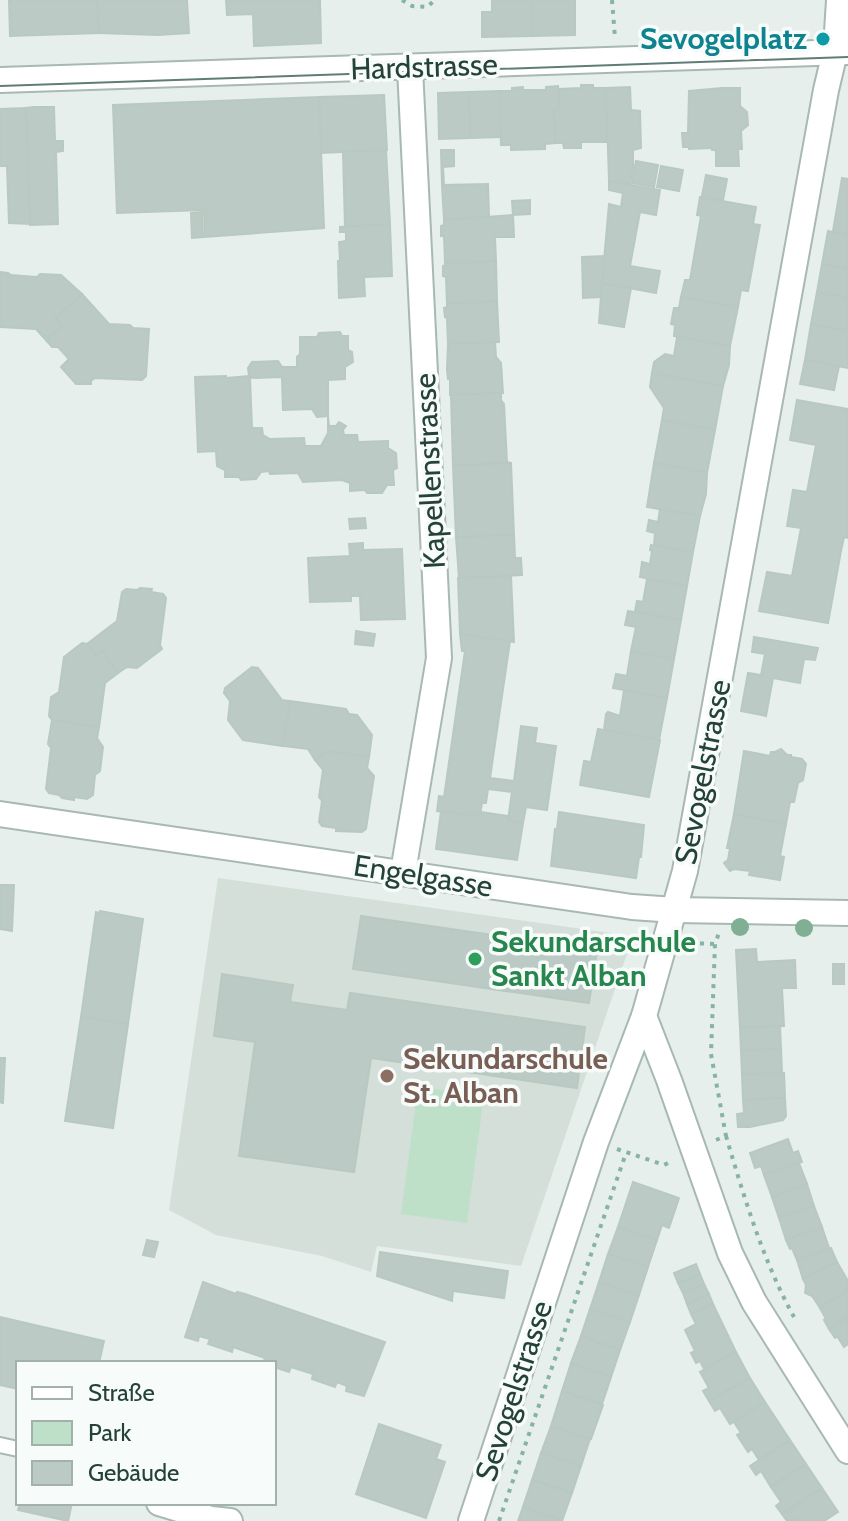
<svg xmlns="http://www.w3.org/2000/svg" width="848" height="1521" font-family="Cabin,sans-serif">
<rect width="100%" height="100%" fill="#e6efeb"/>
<!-- built -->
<polygon fill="#d4dfda" points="218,878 611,933 631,942 521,1266 377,1246 371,1272 322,1256 216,1235 169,1210"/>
<!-- green -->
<polygon fill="#bfe0c8" points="418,1087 484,1095 467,1223 401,1214"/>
<!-- building -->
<g fill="#bbcac4" stroke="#b8c9c2" stroke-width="2">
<polygon points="9,0 97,0 99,33 10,36"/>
<polygon points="97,0 187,0 189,33 158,35 99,33"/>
<polygon points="226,0 320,0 321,43 254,46 253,14 227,15"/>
<polygon points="492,0 532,0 533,36 482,37 482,12 492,12"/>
<polygon points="532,0 575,0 575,35 533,36"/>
<polygon points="581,85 593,85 593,88 606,88 607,142 581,142 581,148 564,148 563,143 555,143 554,110 559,110 559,89 581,88"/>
<polygon points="558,86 559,110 554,110 555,143 545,144 545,149 511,150 511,145 501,145 499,91 512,91 512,88 523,87 523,90 546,90 546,87"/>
<polygon points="630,87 631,110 640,111 641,148 633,150 633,169 630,184 609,181 606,88"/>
<polygon points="722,88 740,88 740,106 747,112 748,125 741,131 742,149 738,149 739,166 716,166 716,150 712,150 712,148 689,149 689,147 683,147 682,133 688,133 689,91"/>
<polygon points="499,91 501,137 470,138 469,92"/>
<polygon points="469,92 470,138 439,139 438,93"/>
<polygon points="384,95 387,150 321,153 319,97"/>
<polygon points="319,97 324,228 205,237 204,210 117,213 113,105"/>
<polygon points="34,107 54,107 55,141 63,141 63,151 56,152 58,224 30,225 26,108"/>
<polygon points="26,108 30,224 9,223 7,166 0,166 0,109"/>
<polygon points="386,150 390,224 345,227 343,152"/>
<polygon points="441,150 454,150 454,166 443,167 444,185 442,185"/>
<polygon points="636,161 658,165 654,187 632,183"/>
<polygon points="661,166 683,170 679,191 657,187"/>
<polygon points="706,175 727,179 723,200 702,196"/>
<polygon points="842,178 848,179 848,234 833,231"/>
<polygon points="609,181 660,190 656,215 640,212 630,266 660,271 656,293 602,283 609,204 621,207 623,193 609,190"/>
<polygon points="488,184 489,216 444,220 442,185"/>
<polygon points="700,197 756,207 753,224 760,225 748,291 741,290 738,307 681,297 685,280 690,280 701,216 697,215"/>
<polygon points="530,200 530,214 513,215 512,201"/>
<polygon points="202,212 203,237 192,238 191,213"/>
<polygon points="513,215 514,237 495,237 496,261 445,263 444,236 441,236 441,226 444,225 444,220"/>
<polygon points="390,224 392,276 364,277 365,296 339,298 338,261 340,260 339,242 346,241 346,232 340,232 340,227"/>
<polygon points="828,231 848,235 848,269 822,264"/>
<polygon points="605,256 601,297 583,298 582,257"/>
<polygon points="496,261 497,301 447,304 446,277 443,276 443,266 445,265 445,263"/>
<polygon points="822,264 848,269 848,298 817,292"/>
<polygon points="0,272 8,273 11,275 23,276 37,277 40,274 61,275 82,294 55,318 62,326 46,340 36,329 0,327"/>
<polygon points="602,283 631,288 624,327 599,323"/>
<polygon points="817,292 848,298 848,331 811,324"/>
<polygon points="82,294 109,324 130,325 133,328 149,329 146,376 142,380 95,378 91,381 91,384 76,384 61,367 69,359 58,347 52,347 46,340 62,326 55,318"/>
<polygon points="681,297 738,307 730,346 674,336 675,325 671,324 674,308 679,308"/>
<polygon points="497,301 499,342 448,344 447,318 445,317 444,308 447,307 447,304"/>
<polygon points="811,324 848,331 848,368 805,360"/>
<polygon points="340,332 342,336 348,336 348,350 352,352 353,362 345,367 345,379 328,380 328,416 317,417 312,409 283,410 282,377 250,378 249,376 248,368 252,362 278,361 282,367 297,367 297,357 300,354 300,337 317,337 319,333"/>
<polygon points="677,337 730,346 729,365 723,386 652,373 654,362 665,354 674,356"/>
<polygon points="495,342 496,357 501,363 503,393 450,395 450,379 448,379 447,370 448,344"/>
<polygon points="805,360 839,366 834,390 800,384"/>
<polygon points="652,373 723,386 715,430 662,420 664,408 650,387"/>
<polygon points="226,376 226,378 249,376 250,378 252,428 262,428 263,435 270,439 304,438 305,446 321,446 328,433 328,416 329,426 336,426 339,422 346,426 343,430 344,435 357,435 358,442 388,441 388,448 396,453 397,468 393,470 394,485 387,485 382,493 367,493 365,490 350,491 350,483 342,480 303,482 298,473 270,474 269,471 261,472 256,479 241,480 239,477 225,477 225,470 217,466 216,451 198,452 195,377"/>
<polygon points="501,393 501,400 504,404 507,462 511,463 453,465 451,395"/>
<polygon points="797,400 848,409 848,538 844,537 841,551 828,623 759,611 767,572 792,576 801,528 787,526 793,490 807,492 816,445 790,440"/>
<polygon points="662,420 715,430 707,473 654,463"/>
<polygon points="511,463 514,535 456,537 453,466"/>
<polygon points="654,463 707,473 706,494 700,516 647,507"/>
<polygon points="660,509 700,516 693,552 654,545 655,533 647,531 649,520 658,522"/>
<polygon points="365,518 366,528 350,529 349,519"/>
<polygon points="514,535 515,558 521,558 522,575 459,578 456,537"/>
<polygon points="363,543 363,550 402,549 405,619 361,620 360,596 351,596 351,601 310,602 308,558 350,556 349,544"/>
<polygon points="651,545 693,552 687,586 640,577 642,562 650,564 652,551 650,550"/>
<polygon points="511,576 514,642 460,634 458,578"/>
<polygon points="647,579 687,586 681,620 635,611 637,601 643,602"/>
<polygon points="140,588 152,589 151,592 163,594 166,598 160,645 162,649 137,668 127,667 118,673 102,651 96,655 87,644 117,621 122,592 126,589 137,590"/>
<polygon points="628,611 681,620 674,659 631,651 636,627 625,625"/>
<polygon points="356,631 375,634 373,646 355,644"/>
<polygon points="460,634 510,641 490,778 514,781 521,726 537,728 535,743 556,746 547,810 526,807 523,823 508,820 512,792 488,789 486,803 482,803 480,816 437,811 439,796 444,797 465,651 462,651"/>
<polygon points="754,637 818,648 815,660 804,659 800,683 773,678 766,716 741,711 748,673 761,675 765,654 752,652"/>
<polygon points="82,643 87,644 96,655 102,651 118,673 105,683 99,727 52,720 49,716 51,697 59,692 64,657"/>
<polygon points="631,651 674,659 667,698 613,688 616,674 627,676"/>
<polygon points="252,667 258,668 282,700 290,701 283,746 243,740 228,720 230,701 224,693 225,688"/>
<polygon points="624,690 667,698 659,740 604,730 606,714 608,712 620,716"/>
<polygon points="290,701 346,709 349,714 357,715 372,735 369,757 327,751 315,760 308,749 283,746"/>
<polygon points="52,720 99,727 97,738 103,747 100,771 95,775 93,795 87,799 74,797 74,800 62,798 59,795 49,793 46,789 51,748 48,744"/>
<polygon points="598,729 660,740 649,797 580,785 584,761 591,762"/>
<polygon points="781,749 787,755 791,755 791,757 802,759 806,764 803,780 798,783 794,802 790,802 786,824 734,814 744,751 770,756 771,752 775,752"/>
<polygon points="327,751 369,757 367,768 374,776 366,829 362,832 336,831 336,828 322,826 319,822 322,801 319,797 323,770 315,760"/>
<polygon points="441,811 480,816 480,812 509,816 508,820 523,823 517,860 436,849"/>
<polygon points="559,812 644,825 641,857 639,857 636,878 551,866 555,829 557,829"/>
<polygon points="734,814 786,824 780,856 784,857 780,880 749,875 750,871 734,869 730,871 724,863 728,860 730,848 727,848"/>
<polygon points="0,885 14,885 12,931 0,929"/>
<polygon points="100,911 143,919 128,1024 81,1017 96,912 99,913"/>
<polygon points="361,916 597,950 589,1003 353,969"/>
<polygon points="756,949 757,962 795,960 796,988 782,988 784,1026 740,1028 736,950"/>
<rect x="833" y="964" width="11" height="20"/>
<polygon points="222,974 293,985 290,1002 347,1010 350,993 585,1027 577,1088 371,1058 354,1172 239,1156 255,1042 214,1036"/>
<polygon points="81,1017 128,1024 113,1128 65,1121"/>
<polygon points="780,1026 781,1049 741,1051 740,1028"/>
<polygon points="781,1049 782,1073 742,1075 741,1051"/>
<polygon points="0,1058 5,1058 3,1103 2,1103 0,1102"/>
<polygon points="784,1073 785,1098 743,1100 742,1075"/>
<polygon points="785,1098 786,1116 783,1120 750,1127 738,1127 737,1114 744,1113 743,1100"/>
<polygon points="788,1139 793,1153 798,1151 802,1162 764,1175 761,1166 755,1168 750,1153"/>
<polygon points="799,1163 807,1184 772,1197 764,1175"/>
<polygon points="633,1182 679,1198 669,1228 662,1225 657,1240 618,1227"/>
<polygon points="807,1184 814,1206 779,1218 772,1197"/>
<polygon points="814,1206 822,1227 786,1240 779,1218"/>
<polygon points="618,1227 657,1240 648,1267 608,1254"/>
<polygon points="822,1227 829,1248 797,1260 792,1248 790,1249 786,1240"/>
<polygon points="147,1240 158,1242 154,1257 143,1255"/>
<polygon points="831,1248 837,1262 803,1279 797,1260"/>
<polygon points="380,1252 508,1271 504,1298 453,1291 452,1301 377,1276"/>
<polygon points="608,1254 648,1267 639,1295 599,1282"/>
<polygon points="837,1262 848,1281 848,1290 820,1308 812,1296 805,1293 806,1285 803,1279"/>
<polygon points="696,1264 700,1274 678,1283 674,1273"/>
<polygon points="700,1274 704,1284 683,1293 678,1283"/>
<polygon points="203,1282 236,1294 237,1292 245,1294 385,1342 364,1396 346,1391 347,1386 337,1382 335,1387 312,1379 313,1374 291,1367 289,1372 274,1367 274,1363 263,1363 265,1358 233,1347 232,1352 208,1344 210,1339 199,1336 198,1341 185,1337"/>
<polygon points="599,1282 639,1295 630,1322 590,1309"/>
<polygon points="704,1284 709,1294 687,1304 683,1293"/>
<polygon points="848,1290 848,1317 829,1329 824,1320 826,1319 820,1308"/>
<polygon points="709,1294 713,1304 691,1314 687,1304"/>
<polygon points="713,1304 736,1352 704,1369 700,1361 696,1363 691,1353 695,1351 685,1330 696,1324 691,1314"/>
<polygon points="590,1309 630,1322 620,1350 581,1336"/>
<polygon points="0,1317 104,1341 99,1363 18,1363 18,1389 0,1385"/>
<polygon points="848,1317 848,1344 844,1347 837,1336 835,1338 829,1329"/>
<polygon points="581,1336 620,1350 611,1377 571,1363"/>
<polygon points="736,1352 750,1378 709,1401 703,1391 709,1388 700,1372"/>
<polygon points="571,1363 611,1377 602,1404 562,1391"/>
<polygon points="750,1378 765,1402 730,1424 720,1408 715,1411 709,1401"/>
<polygon points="562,1391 603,1405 591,1439 551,1426"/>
<polygon points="765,1402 790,1440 759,1460 752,1449 748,1452 737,1435 741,1433 734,1422"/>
<polygon points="379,1424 441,1445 436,1459 445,1462 426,1518 356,1494"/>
<polygon points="551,1426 590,1439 581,1466 541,1453"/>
<polygon points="790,1440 806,1464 771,1487 761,1471 756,1475 750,1466"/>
<polygon points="541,1453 581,1466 572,1493 532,1480"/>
<polygon points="806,1464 822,1488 782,1514 776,1506 781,1502 771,1487"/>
<polygon points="532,1480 572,1493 562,1521 523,1507"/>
<polygon points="822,1488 838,1512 824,1521 793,1520 787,1521 782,1514"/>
<polygon points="20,1503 72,1503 68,1521 18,1510"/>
<polygon points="523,1507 562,1520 562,1521 518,1521"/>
</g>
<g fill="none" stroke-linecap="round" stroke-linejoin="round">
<!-- service casing -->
<g stroke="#a8b8b2" stroke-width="18">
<polyline id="service" points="0,1445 18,1449"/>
</g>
<!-- minor casing -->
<g stroke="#a8b8b2" stroke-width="28">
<g id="minor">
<polyline points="0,814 632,907 675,910 848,913"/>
<polyline points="403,872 439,658 410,68"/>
<polyline points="644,1016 669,1080 730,1253 754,1302 848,1451"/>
<polyline points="159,1503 211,1519 230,1521"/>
<polyline points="471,1521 596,1142 644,1016 685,871 826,90 836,48 839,0"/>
</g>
</g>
<!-- tertiary casing -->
<g stroke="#a8b8b2" stroke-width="28">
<polyline id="tertiary" points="0,80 848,52"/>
</g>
<!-- path -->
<g stroke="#86b3a5" stroke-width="4" stroke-dasharray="4 6" stroke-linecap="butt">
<polyline points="402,0 412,6 427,7 435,0"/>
<polyline points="612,0 615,38"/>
<polyline points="690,943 715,944"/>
<path d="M726,1136c18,61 37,125 68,181"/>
<polyline points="716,1140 726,1136 711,1054 715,944 719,933"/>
<polyline points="617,1149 664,1165 672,1161"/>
<polyline points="499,1521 626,1153"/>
</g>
<!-- service -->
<use href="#service" stroke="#fff" stroke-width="14"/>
<!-- minor -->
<use href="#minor" stroke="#fff" stroke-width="24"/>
<!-- tertiary -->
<use href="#tertiary" stroke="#fff" stroke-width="24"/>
<!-- tram -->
<polyline stroke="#5f7d75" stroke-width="2" points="0,86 848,57"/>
</g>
<!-- trees -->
<g fill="#80af93">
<circle cx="740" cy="927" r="9"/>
<circle cx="804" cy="928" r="9"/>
</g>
<!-- markers -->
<circle fill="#0f9aa8" stroke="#f7fbf9" stroke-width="3" cx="823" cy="39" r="8"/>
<circle fill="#2e9e5b" stroke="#f7fbf9" stroke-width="3" cx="475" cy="959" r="8"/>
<circle fill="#8d6e63" stroke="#f7fbf9" stroke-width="3" cx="387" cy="1076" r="8"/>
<g text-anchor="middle" stroke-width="7" stroke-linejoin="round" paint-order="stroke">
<!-- culture labels -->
<g font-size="30" font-weight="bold" fill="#0d838f" stroke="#f7fbf9" text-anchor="end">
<text x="807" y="49">Sevogelplatz</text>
</g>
<!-- street labels -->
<g font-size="30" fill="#24423a" stroke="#f7fbf9">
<text transform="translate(424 67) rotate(-2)" y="10">Hardstrasse</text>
<text transform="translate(430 471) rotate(-93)" y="10">Kapellenstrasse</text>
<text transform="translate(703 772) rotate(-79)" y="10">Sevogelstrasse</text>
<text transform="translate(423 876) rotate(9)" y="10">Engelgasse</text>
<text transform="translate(514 1391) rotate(-72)" y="10">Sevogelstrasse</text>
</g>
<!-- leisure labels -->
<g font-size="30" font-weight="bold" fill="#27864d" stroke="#f7fbf9" text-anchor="start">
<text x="491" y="952">Sekundarschule<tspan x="491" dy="34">Sankt Alban</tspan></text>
</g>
<!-- education labels -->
<g font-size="30" font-weight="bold" fill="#785e54" stroke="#f7fbf9" text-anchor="start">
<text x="403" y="1069">Sekundarschule<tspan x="403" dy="34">St. Alban</tspan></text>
</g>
</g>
<!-- legend -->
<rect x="16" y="1361" width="260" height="144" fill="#f7fbf9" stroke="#a3b1ad" stroke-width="2"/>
<rect x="32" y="1387" width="40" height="12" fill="#ffffff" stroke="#a3b1ad" stroke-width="2"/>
<text x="88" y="1401" font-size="24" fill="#24423a">Straße</text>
<rect x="32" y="1421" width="40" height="24" fill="#bfe0c8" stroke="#a3b1ad" stroke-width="2"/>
<text x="88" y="1441" font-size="24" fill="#24423a">Park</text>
<rect x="32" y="1461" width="40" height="24" fill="#bbcac4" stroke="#a3b1ad" stroke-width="2"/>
<text x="88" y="1481" font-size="24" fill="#24423a">Gebäude</text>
</svg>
